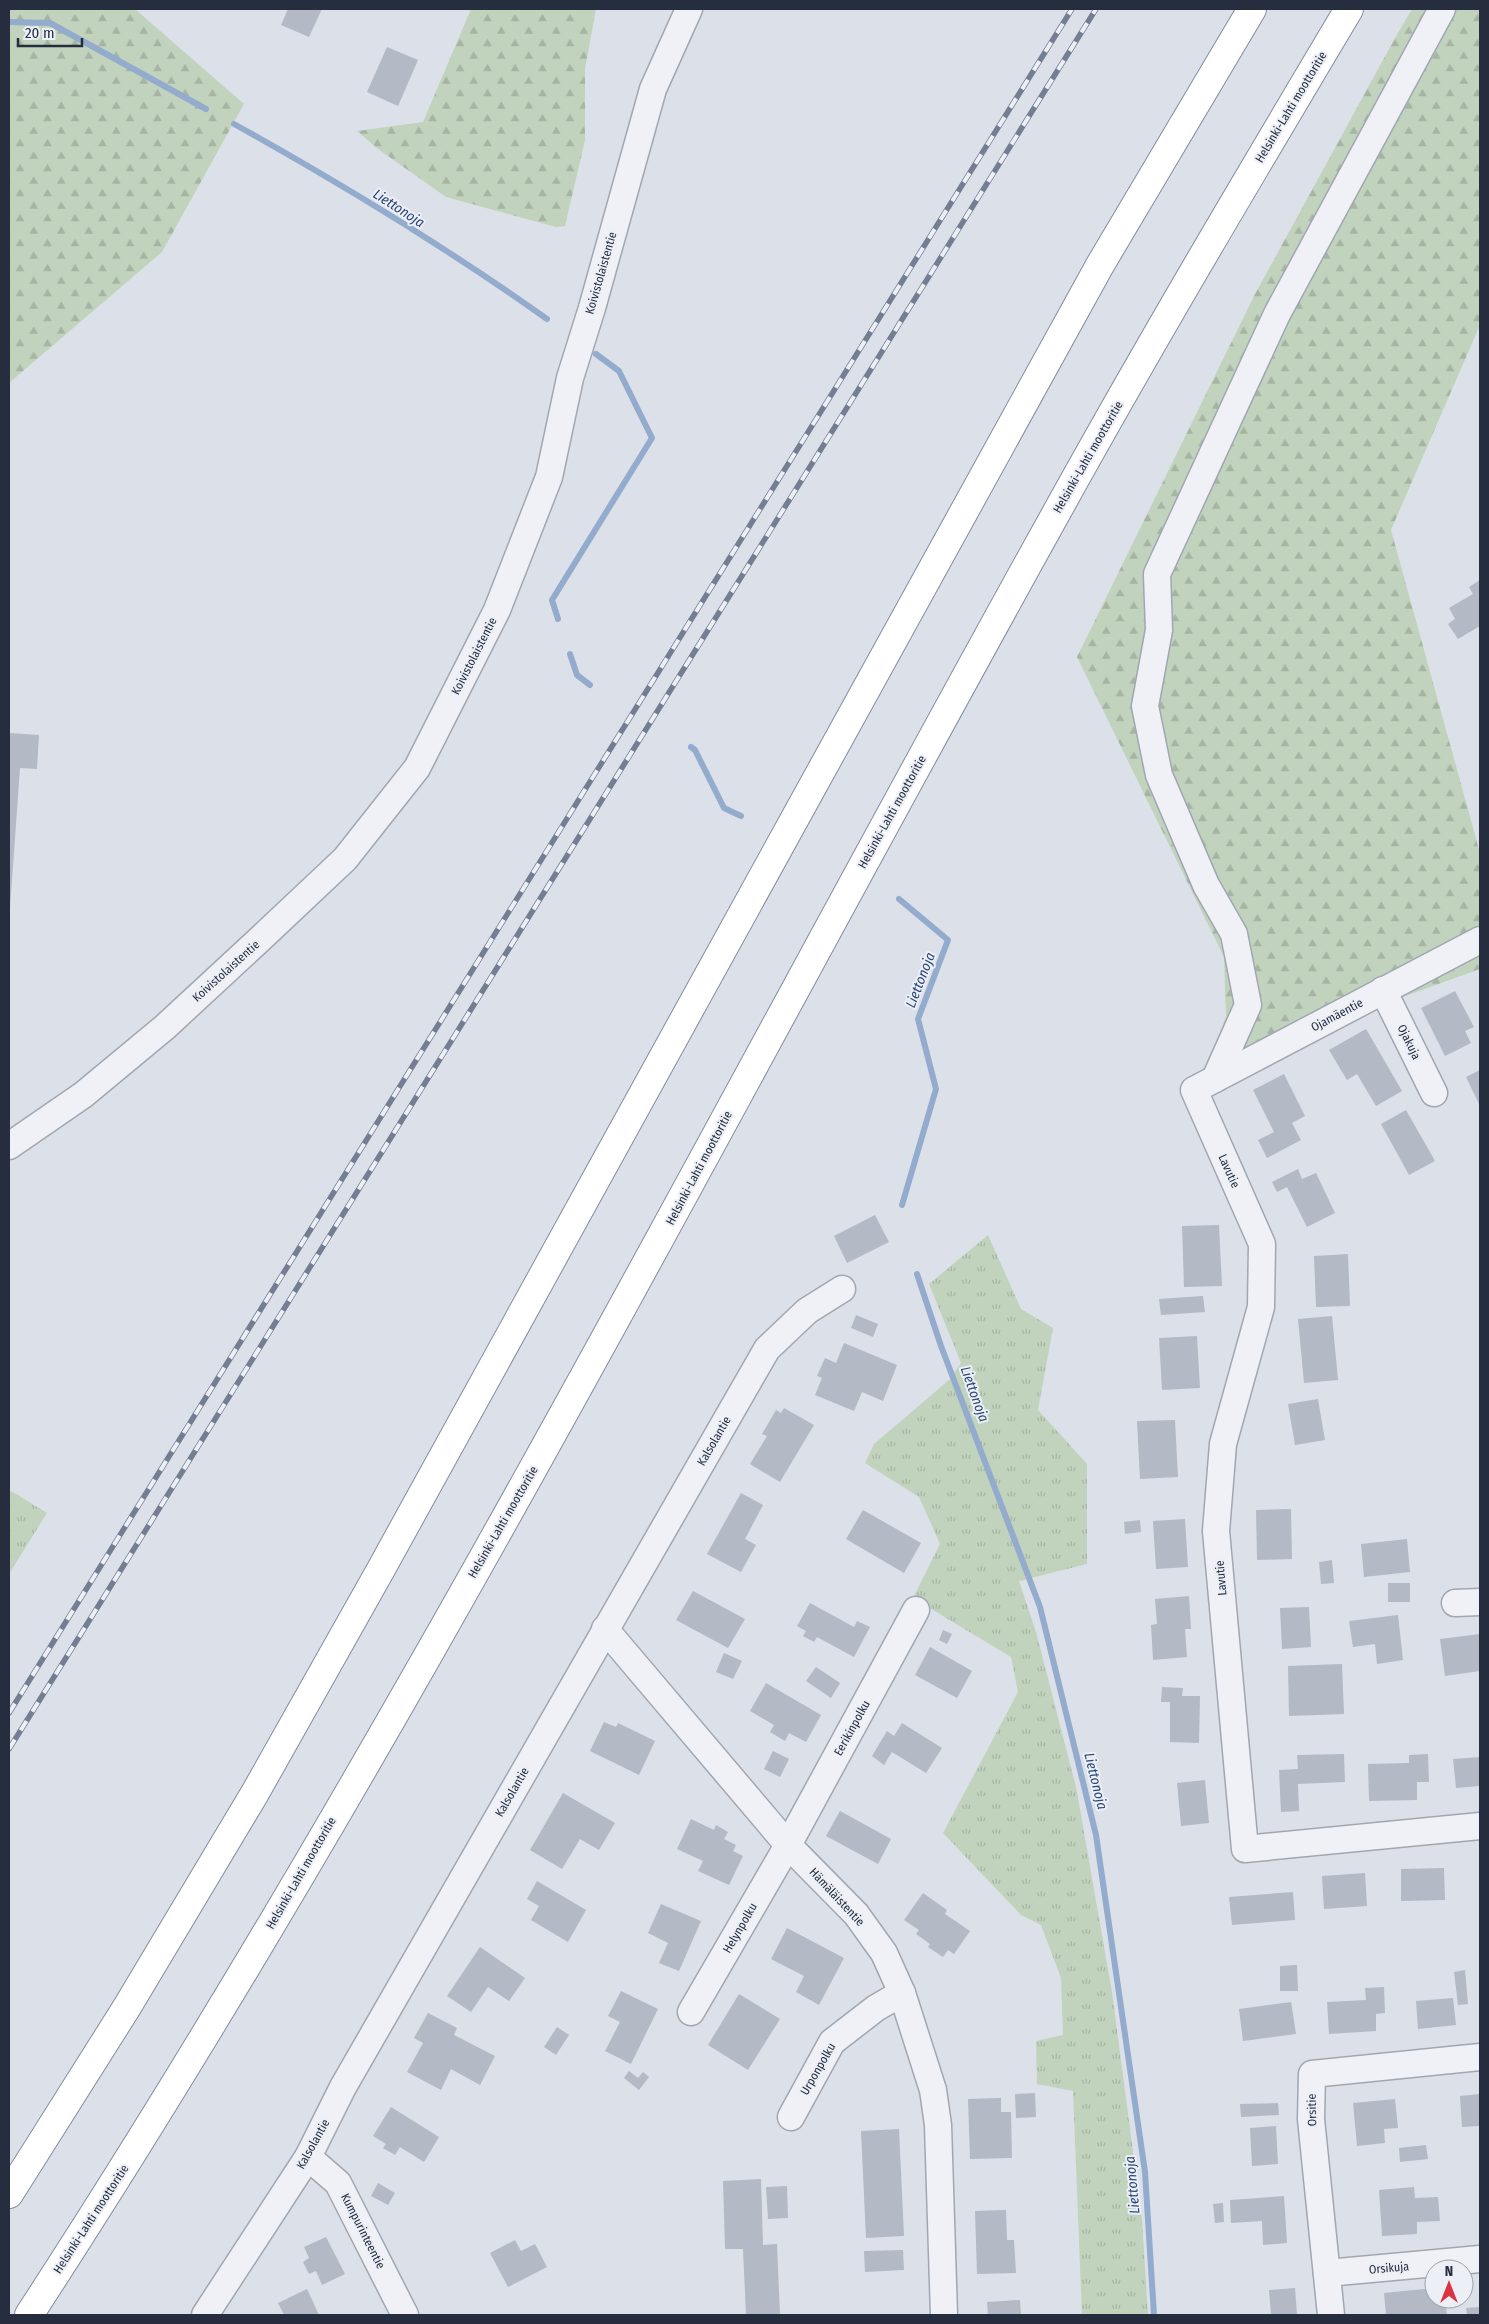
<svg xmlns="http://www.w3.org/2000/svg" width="1489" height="2324" font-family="'Fira Sans Condensed',sans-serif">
<defs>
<pattern id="grass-tufts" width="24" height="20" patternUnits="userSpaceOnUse" patternTransform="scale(1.25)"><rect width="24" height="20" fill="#c1d3bc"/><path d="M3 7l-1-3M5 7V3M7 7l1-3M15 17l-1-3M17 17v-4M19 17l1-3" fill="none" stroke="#a6b5a3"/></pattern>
<pattern id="forest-firs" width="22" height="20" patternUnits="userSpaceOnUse" patternTransform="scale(1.25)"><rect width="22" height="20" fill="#c1d3bc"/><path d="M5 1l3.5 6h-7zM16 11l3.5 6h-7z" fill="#a6b5a3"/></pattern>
</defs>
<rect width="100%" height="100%" fill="#dce0e8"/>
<!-- grass -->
<g fill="url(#grass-tufts)">
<polygon points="988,1235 1021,1309 1053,1328 1038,1410 1087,1464 1087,1564 1019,1581 1036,1632 1076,1787 1112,1992 1142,2220 1148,2315 1082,2315 1073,2091 1037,2084 1036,2041 1063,2035 1061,1978 1041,1925 1021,1915 943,1833 1018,1692 1011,1657 913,1598 940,1544 919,1497 865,1463 874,1444 949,1380 961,1363 929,1284"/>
<polygon points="11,1491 47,1513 9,1574 9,1495"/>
</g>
<!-- forest -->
<g fill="url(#forest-firs)">
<polygon points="9,9 135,9 244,104 162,252 9,383"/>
<polygon points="471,9 596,9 585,69 585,140 565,226 556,227 446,197 378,149 357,131 423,122"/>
<polygon points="1412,9 1480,9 1480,325 1391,530 1480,853 1480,969 1209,1067 1226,1016 1224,957 1077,657 1254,296 1395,38"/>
</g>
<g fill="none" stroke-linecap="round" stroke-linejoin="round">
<!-- stream -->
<g stroke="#93abcc" stroke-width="6">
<polyline points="9,22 50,23 206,109"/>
<path d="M234,124c108,60 213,124 313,195"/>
<polyline points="558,619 552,600 652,438 619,371 596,354"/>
<polyline points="570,654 577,675 590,685"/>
<polyline points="691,747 695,750 724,808 741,816"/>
<polyline points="899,899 948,940 918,1019 936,1089 902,1205"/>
<polyline points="917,1274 941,1346 1040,1607 1096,1835 1145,2172 1154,2315"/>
</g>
</g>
<!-- building -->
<g fill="#b3b9c5">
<polygon points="288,9 322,9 309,37 281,25"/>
<polygon points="387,47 418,60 398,106 367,92"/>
<polygon points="1480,580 1480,626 1458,639 1448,624 1455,619 1449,608 1473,594 1469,587"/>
<polygon points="9,733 39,735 37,769 20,768 10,908"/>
<polygon points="1455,991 1474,1027 1465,1031 1471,1043 1445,1056 1421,1008"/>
<polygon points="1366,1029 1402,1091 1376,1106 1357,1074 1347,1080 1329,1050"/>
<polygon points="1480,1070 1480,1106 1466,1077"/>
<polygon points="1284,1074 1305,1116 1292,1123 1301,1140 1267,1158 1258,1140 1274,1132 1253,1090"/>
<polygon points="1406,1110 1435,1161 1409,1175 1381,1124"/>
<polygon points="1298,1169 1302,1179 1316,1173 1335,1213 1307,1227 1287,1187 1277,1192 1272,1182"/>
<polygon points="875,1215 889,1242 847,1263 834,1236"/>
<polygon points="1219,1225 1222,1286 1184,1287 1182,1226"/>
<polygon points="1348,1254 1350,1306 1316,1307 1314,1256"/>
<polygon points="1203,1296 1205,1312 1161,1315 1159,1299"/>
<polygon points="856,1315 878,1324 873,1337 851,1328"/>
<polygon points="1332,1316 1338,1380 1304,1383 1298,1319"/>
<polygon points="1197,1336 1200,1388 1162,1390 1159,1338"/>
<polygon points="844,1343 897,1365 883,1401 862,1392 854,1411 815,1395 822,1378 817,1376 825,1358 836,1363"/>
<polygon points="1318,1399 1325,1440 1295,1445 1288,1404"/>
<polygon points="784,1408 814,1425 780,1482 750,1464 767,1436 762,1434 776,1410 781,1413"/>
<polygon points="1175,1420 1178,1477 1140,1479 1137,1421"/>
<polygon points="741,1493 763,1505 745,1539 756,1545 741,1572 707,1554"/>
<polygon points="1291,1509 1292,1559 1257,1560 1256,1510"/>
<polygon points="863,1510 921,1543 904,1573 846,1539"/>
<polygon points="1185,1519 1188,1567 1156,1569 1153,1521"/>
<polygon points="1140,1520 1141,1532 1125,1534 1124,1522"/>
<polygon points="1407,1539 1410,1572 1364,1577 1361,1544"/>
<polygon points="1332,1560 1334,1583 1321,1584 1319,1562"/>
<rect x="1388" y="1583" width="22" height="19"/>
<polygon points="693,1591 745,1619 728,1648 676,1620"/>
<polygon points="1189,1596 1191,1629 1185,1629 1187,1657 1153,1660 1151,1625 1157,1624 1155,1599"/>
<polygon points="810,1603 854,1627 857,1621 870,1627 854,1657 817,1637 814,1642 803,1636 806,1631 797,1626"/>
<polygon points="1309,1607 1311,1647 1282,1649 1280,1608"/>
<polygon points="1398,1615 1403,1660 1377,1664 1375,1644 1353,1647 1349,1621"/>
<polygon points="943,1630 952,1634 947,1644 939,1640"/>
<polygon points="1480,1634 1480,1671 1445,1676 1440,1639"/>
<polygon points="930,1647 972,1671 957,1698 915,1675"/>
<polygon points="724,1653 742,1661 733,1679 716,1672"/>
<polygon points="1342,1664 1344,1714 1289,1716 1288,1666"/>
<polygon points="816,1667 840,1683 831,1698 806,1681"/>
<polygon points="766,1683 821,1715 806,1742 789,1733 785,1741 770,1732 774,1725 750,1711"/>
<polygon points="1162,1687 1183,1688 1182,1696 1200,1696 1199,1743 1170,1742 1170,1702 1161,1702"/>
<polygon points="604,1722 616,1727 618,1723 655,1741 639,1775 590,1751"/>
<polygon points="902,1723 942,1748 926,1773 892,1752 884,1765 872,1756 887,1731 894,1736"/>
<polygon points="773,1751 789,1759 780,1777 764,1769"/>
<polygon points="1344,1754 1345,1782 1298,1784 1299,1811 1281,1812 1279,1770 1298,1769 1297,1755"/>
<polygon points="1428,1754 1429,1782 1417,1782 1417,1800 1369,1801 1368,1764 1409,1763 1409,1755"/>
<polygon points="1480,1757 1480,1786 1456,1788 1453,1759"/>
<polygon points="1205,1780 1209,1823 1181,1826 1177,1783"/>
<polygon points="563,1793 615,1823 599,1850 580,1839 562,1869 530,1850"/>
<polygon points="840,1811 891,1839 878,1864 826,1836"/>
<polygon points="691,1819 714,1830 716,1825 728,1832 724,1839 736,1845 733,1851 743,1856 729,1885 698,1871 703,1861 677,1849"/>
<polygon points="1444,1868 1445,1900 1401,1901 1401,1869"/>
<polygon points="1365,1873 1367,1906 1324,1909 1322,1876"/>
<polygon points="537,1881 586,1910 568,1942 531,1920 539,1906 527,1899"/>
<polygon points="1293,1892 1295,1920 1232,1925 1229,1897"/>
<polygon points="923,1893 947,1910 945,1914 970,1931 954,1954 948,1950 943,1957 928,1947 930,1944 916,1934 919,1930 904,1920"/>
<polygon points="661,1904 701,1921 679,1971 659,1963 668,1943 648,1933"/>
<polygon points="787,1928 844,1958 819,2005 796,1992 804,1976 771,1959"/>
<polygon points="480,1947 525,1978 509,2001 488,1987 471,2012 447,1996"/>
<polygon points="1297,1965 1298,1991 1280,1991 1280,1966"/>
<polygon points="1465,1970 1468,2004 1458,2005 1454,1972"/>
<polygon points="1384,1987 1385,2013 1376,2014 1376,2031 1329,2034 1327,2002 1366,2000 1365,1988"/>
<polygon points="621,1991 658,2009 631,2064 605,2051 620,2022 608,2016"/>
<polygon points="739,1994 780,2019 748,2070 708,2045"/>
<polygon points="1453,1998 1456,2025 1418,2029 1416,2001"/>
<polygon points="1291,2002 1296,2034 1243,2041 1239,2009"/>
<polygon points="428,2013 457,2028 454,2035 495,2056 480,2085 451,2069 441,2090 407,2072 423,2043 414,2038"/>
<polygon points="557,2027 569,2035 556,2055 544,2047"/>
<polygon points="629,2071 638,2078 643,2072 649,2077 639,2090 624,2078"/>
<polygon points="1035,2093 1036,2117 1016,2118 1015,2094"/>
<polygon points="1480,2094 1480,2126 1462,2127 1460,2096"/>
<polygon points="1001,2098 1001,2112 1011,2112 1012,2158 970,2159 968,2099"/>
<polygon points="1395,2099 1398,2128 1384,2129 1385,2143 1357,2146 1353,2103"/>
<polygon points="1278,2103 1279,2115 1241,2117 1240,2104"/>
<polygon points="391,2107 439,2137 424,2162 400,2147 395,2155 383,2148 386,2144 373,2136"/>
<polygon points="1276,2126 1278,2164 1252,2166 1250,2128"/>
<polygon points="899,2129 904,2236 866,2238 861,2131"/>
<polygon points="1426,2145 1428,2159 1400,2162 1399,2148"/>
<polygon points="761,2179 763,2245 777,2244 780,2315 746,2315 743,2249 725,2249 723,2181"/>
<polygon points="378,2183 395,2193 388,2205 371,2196"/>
<polygon points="787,2186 788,2218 768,2219 766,2187"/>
<polygon points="1414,2187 1415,2198 1438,2197 1440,2221 1417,2222 1417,2234 1382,2236 1379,2190"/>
<polygon points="1284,2196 1287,2243 1263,2245 1262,2221 1231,2223 1230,2200"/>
<polygon points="1223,2203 1224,2222 1215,2223 1213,2204"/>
<polygon points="1006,2210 1007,2240 1014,2240 1016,2273 977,2274 975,2211"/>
<polygon points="326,2237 345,2274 322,2285 316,2271 309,2274 303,2262 309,2258 304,2247"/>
<polygon points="515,2240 521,2251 535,2244 547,2267 508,2287 490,2253"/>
<polygon points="903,2250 904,2270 865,2272 864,2251"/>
<polygon points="1295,2288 1297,2315 1271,2315 1269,2290"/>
<polygon points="1434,2288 1434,2299 1445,2299 1447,2315 1386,2315 1384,2293"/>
<polygon points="307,2289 319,2315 284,2315 278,2303"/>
<polygon points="1020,2300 1021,2315 988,2315 987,2302"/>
<polygon points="1480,2307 1480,2315 1467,2315 1466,2308"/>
</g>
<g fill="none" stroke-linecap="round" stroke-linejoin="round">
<!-- minor casing -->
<g stroke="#a1a7b2" stroke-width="29">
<g id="minor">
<polyline points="1480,940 1194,1090 1262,1244 1261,1307 1223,1444 1216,1531 1245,1849 1480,1826"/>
<polyline points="1383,990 1434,1093"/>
<polyline points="1215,1079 1248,1005 1234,934 1206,885 1159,775 1145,706 1159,630 1157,574 1277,314 1442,9"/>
<polyline points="9,1146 83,1095 165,1027 259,940 345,859 417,768 497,610 549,477 570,378 592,308 653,89 689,9"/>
<polyline points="1455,1603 1480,1602"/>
<polyline points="605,1629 788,1845 856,1914 884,1953 902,1993 933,2090 938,2125 944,2315"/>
<polyline points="691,2012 788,1845 916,1610"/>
<polyline points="791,2117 832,2042 876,2008 902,1993"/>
<polyline points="308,2157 338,2183 405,2315"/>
<polyline points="1327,2273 1480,2259"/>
<polyline points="205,2315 308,2157 343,2087 767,1349 807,1311 842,1289"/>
<polyline points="1331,2315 1311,2119 1312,2074 1480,2057"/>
</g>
</g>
<!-- highway casing -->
<g stroke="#828ca0" stroke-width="30">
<g id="highway">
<polyline points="9,2194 127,2007 255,1793 380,1571 1100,265 1252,9"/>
<path d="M29,2315c377,-579 690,-1195 1025,-1798 95,-172 195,-340 295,-508"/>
</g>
</g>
<!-- minor -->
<use href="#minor" stroke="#eff1f6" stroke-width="26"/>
<!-- highway -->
<use href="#highway" stroke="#fff" stroke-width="28"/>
<!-- rail casing -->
<g stroke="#747e93" stroke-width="5.5">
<g id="rail">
<polyline points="9,1713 1072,9"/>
<polyline points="9,1749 1096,9"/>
</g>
</g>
<!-- rail -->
<use href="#rail" stroke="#eceff5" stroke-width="4" stroke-dasharray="11" stroke-linecap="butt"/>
</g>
<g text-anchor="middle" stroke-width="4" stroke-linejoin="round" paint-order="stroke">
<!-- street labels -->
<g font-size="12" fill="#252d3f" stroke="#eceff5">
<text transform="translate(1291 107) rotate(-59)" y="4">Helsinki-Lahti moottoritie</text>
<text transform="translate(601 273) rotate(-74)" y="4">Koivistolaistentie</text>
<text transform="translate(1088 457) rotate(-60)" y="4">Helsinki-Lahti moottoritie</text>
<text transform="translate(474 656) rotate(-63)" y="4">Koivistolaistentie</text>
<text transform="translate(892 812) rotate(-61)" y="4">Helsinki-Lahti moottoritie</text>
<text transform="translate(226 971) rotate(-42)" y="4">Koivistolaistentie</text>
<text transform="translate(1337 1015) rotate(-28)" y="4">Ojamäentie</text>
<text transform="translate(1409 1042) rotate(64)" y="4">Ojakuja</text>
<text transform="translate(699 1168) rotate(-62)" y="4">Helsinki-Lahti moottoritie</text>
<text transform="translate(1229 1171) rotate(66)" y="4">Lavutie</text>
<text transform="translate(714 1441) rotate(-60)" y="4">Kalsolantie</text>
<text transform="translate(503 1522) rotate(-60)" y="4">Helsinki-Lahti moottoritie</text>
<text transform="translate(1221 1578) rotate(-95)" y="4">Lavutie</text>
<text transform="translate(852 1728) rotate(-61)" y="4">Eerikinpolku</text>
<text transform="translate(512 1792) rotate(-60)" y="4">Kalsolantie</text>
<text transform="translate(301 1873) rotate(-60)" y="4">Helsinki-Lahti moottoritie</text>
<text transform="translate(837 1897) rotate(47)" y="4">Hämäläistentie</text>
<text transform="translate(740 1928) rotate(-60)" y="4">Helynpolku</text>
<text transform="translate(818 2069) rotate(-60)" y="4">Urponpolku</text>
<text transform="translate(1312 2110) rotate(-91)" y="4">Orsitie</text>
<text transform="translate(313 2144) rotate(-61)" y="4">Kalsolantie</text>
<text transform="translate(91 2219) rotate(-57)" y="4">Helsinki-Lahti moottoritie</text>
<text transform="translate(363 2231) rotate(63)" y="4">Kumpurinteentie</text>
<text transform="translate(1389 2268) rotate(-5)" y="4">Orsikuja</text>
</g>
<!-- water labels -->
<g font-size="14" font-style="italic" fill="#2b4877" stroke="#eceff5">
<text transform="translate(399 208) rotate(33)" y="5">Liettonoja</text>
<text transform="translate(920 980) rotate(-69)" y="5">Liettonoja</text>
<text transform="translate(975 1394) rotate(70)" y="5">Liettonoja</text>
<text transform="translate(1096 1781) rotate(76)" y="5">Liettonoja</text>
<text transform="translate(1132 2185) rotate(-95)" y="5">Liettonoja</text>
</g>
</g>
<!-- border -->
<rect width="1489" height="2324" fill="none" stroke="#252d3f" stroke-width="20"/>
<!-- north arrow -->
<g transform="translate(1449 2284)"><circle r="24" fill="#eceff5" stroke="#9ca1ac"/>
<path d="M0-4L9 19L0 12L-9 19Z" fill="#da3443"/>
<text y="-8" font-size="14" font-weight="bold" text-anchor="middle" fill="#252d3f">N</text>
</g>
<!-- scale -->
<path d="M18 38v8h64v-8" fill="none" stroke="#252d3f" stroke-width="2.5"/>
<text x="25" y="38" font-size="15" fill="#252d3f" stroke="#eceff5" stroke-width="4" paint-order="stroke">20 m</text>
</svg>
